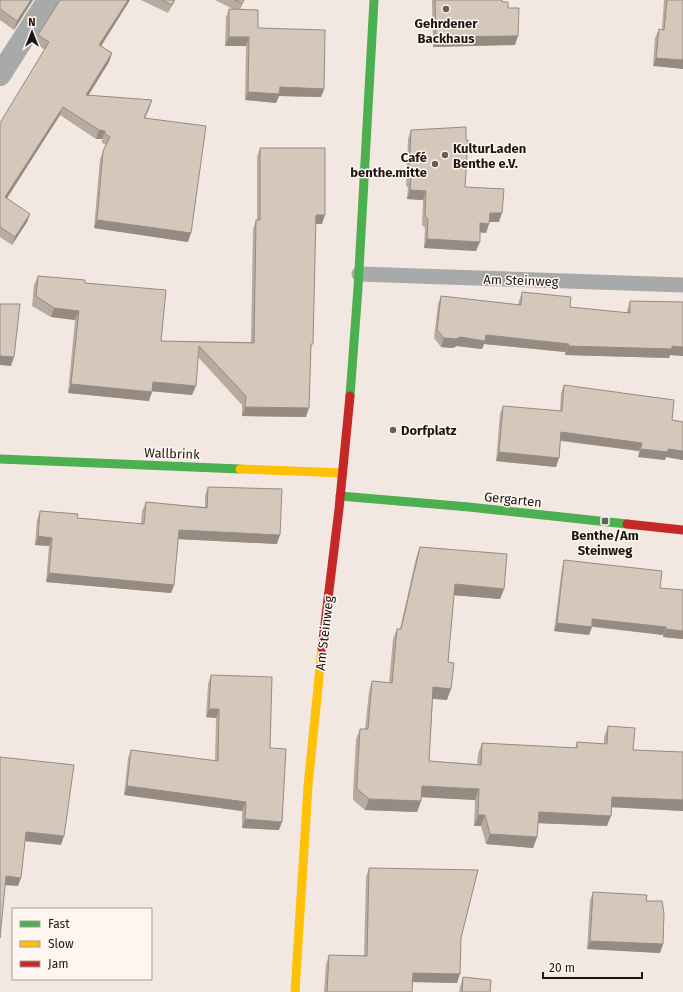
<svg xmlns="http://www.w3.org/2000/svg" width="683" height="992" font-family="'Fira Sans',sans-serif">
<rect width="100%" height="100%" fill="#f3e8e1"/>
<g fill="none" stroke-linecap="round" stroke-linejoin="round">
<!-- lane -->
<polyline stroke="#a8a9a9" stroke-width="15" points="359,274 683,285"/>
<!-- street -->
<polyline stroke="#a8a9a9" stroke-width="22" points="0,75 48,0"/>
<!-- fast -->
<g stroke="#4caf50" stroke-width="9">
<polyline points="350,396 358,288 374,0"/>
<polyline points="0,459 240,469"/>
<polyline points="340,496 469,507 627,524"/>
</g>
<!-- slow -->
<g stroke="#ffc107" stroke-width="9">
<polyline points="240,469 343,473"/>
<polyline points="295,992 308,786 322,648"/>
</g>
<!-- jam -->
<g stroke="#c62828" stroke-width="9">
<polyline points="627,524 683,530"/>
<polyline points="322,648 339,509 350,396"/>
</g>
</g>
<!-- wall -->
<g fill="#b7aba0">
<polygon points="0,0 33,0 14,30 0,20"/>
<polygon points="130,0 101,46 112,53 109,62 88,95 149,109 145,118 188,242 94,228 100,159 106,145 102,143 102,139 96,139 60,115 7,198 30,214 27,222 12,245 0,237 0,123 45,50 35,43 38,35"/>
<polygon points="141,0 175,0 168,13"/>
<polygon points="215,0 244,0 240,9 258,28 324,89 321,97 279,96 276,103 245,100 246,46 225,46 226,17 229,9 233,9"/>
<polygon points="432,0 502,0 502,2 508,8 515,45 433,47"/>
<polygon points="664,0 683,0 653,66 655,38 659,29 662,30"/>
<polygon points="411,130 466,140 465,187 499,222 489,222 486,233 480,232 476,251 424,248 425,228 422,225 423,200 407,199 408,187 406,186 408,139"/>
<polygon points="260,148 322,224 315,224 311,350 306,417 242,416 242,405 198,357 192,395 152,391 149,401 68,393 75,320 51,317 32,306 34,285 38,276 85,283 161,341 251,342 253,229 256,220 257,220 257,157"/>
<polygon points="522,292 570,307 627,313 627,310 630,301 683,302 683,356 670,355 669,358 565,355 565,352 484,344 482,349 457,346 453,348 441,347 434,338 438,304 441,296 518,305 519,301"/>
<polygon points="564,385 672,420 683,422 683,460 666,457 665,460 638,457 639,451 560,441 556,467 496,461 500,414 503,406 560,411 561,393"/>
<polygon points="208,487 277,544 178,539 174,585 171,593 46,582 49,546 35,545 37,520 40,511 77,518 141,524 142,511 146,502 205,507 205,495"/>
<polygon points="420,547 504,589 500,599 454,595 448,662 447,700 433,699 429,761 477,764 478,754 482,743 575,748 577,742 604,744 604,737 608,726 633,750 683,752 683,811 611,807 607,826 538,823 537,837 533,848 486,844 481,826 474,826 475,800 421,797 421,801 417,812 365,810 353,800 353,793 356,739 360,729 365,729 369,692 372,681 389,683 393,639 397,629 400,629 416,558"/>
<polygon points="564,560 660,588 683,590 683,639 663,637 663,635 592,627 589,635 554,631 562,568"/>
<polygon points="211,675 270,748 279,830 242,828 242,811 124,795 128,758 131,750 215,761 216,718 206,717 208,684"/>
<polygon points="369,868 461,938 457,983 412,982 412,992 324,992 326,964 329,955 364,956 366,877"/>
<polygon points="593,892 646,901 663,944 660,953 587,949 590,900"/>
<polygon points="463,977 490,992 459,992 460,987"/>
</g>
<!-- shaded-wall -->
<g fill="#958b82">
<polygon points="31,0 33,0 14,30 17,21"/>
<polygon points="128,0 130,0 96,54 99,45"/>
<polygon points="174,0 175,0 168,13 172,5"/>
<polygon points="244,0 239,12 242,3"/>
<polygon points="518,36 515,45 433,47 436,37"/>
<polygon points="229,37 249,37 246,46 225,46"/>
<polygon points="112,53 109,62 83,104 86,95"/>
<polygon points="656,58 683,60 683,69 653,66"/>
<polygon points="280,87 324,89 321,97 279,96 276,103 245,100 248,92"/>
<polygon points="152,100 149,109 141,126 144,118"/>
<polygon points="63,107 60,115 2,206 5,197"/>
<polygon points="99,130 105,131 102,139 96,139"/>
<polygon points="410,190 426,191 423,200 407,199"/>
<polygon points="490,213 502,213 499,222 486,222"/>
<polygon points="30,214 27,222 12,245 15,237"/>
<polygon points="316,215 325,215 322,224 312,224"/>
<polygon points="97,220 191,233 188,242 94,228"/>
<polygon points="480,223 489,224 486,233 477,232"/>
<polygon points="427,239 480,242 476,251 424,248"/>
<polygon points="54,308 79,311 75,320 51,317"/>
<polygon points="486,335 569,344 565,352 484,344 482,349 457,346 453,348 441,347 444,338"/>
<polygon points="568,346 672,346 683,347 683,356 670,355 669,358 565,355"/>
<polygon points="0,356 14,357 11,366 0,365"/>
<polygon points="153,382 196,386 192,395 150,391"/>
<polygon points="71,384 152,392 149,401 68,393"/>
<polygon points="245,407 309,408 306,417 242,416"/>
<polygon points="561,432 642,443 639,451 558,440"/>
<polygon points="641,449 668,449 683,451 683,460 666,457 665,460 638,457"/>
<polygon points="499,452 559,458 556,467 496,461"/>
<polygon points="179,530 280,535 277,544 176,539"/>
<polygon points="38,536 52,538 49,546 35,545"/>
<polygon points="49,573 174,585 171,593 46,582"/>
<polygon points="455,584 504,589 500,599 451,595"/>
<polygon points="592,619 666,627 663,635 590,626"/>
<polygon points="557,623 592,627 589,635 554,631"/>
<polygon points="666,629 683,631 683,639 663,637"/>
<polygon points="433,687 451,689 447,700 429,698"/>
<polygon points="209,709 219,709 216,718 206,717"/>
<polygon points="127,786 246,802 242,811 124,795"/>
<polygon points="422,786 479,789 475,800 418,797"/>
<polygon points="612,797 683,800 683,811 608,807"/>
<polygon points="369,799 421,801 417,812 365,810"/>
<polygon points="539,812 611,816 607,826 535,823"/>
<polygon points="478,815 485,815 481,826 474,826"/>
<polygon points="245,819 282,822 279,830 242,828"/>
<polygon points="26,832 64,836 61,845 23,841"/>
<polygon points="490,834 537,837 533,848 486,844"/>
<polygon points="6,876 21,878 18,886 3,885"/>
<polygon points="590,941 663,944 660,953 587,949"/>
<polygon points="413,973 460,974 457,983 410,982"/>
</g>
<!-- building -->
<g fill="#d5c7ba" stroke="#958b82">
<polygon points="0,0 31,0 17,21 0,9"/>
<polygon points="60,0 128,0 99,45 112,53 86,95 152,100 144,118 206,126 191,233 97,220 103,151 110,137 105,134 105,131 99,130 63,107 5,197 30,214 15,237 0,227 0,123 49,42 38,35"/>
<polygon points="162,0 174,0 172,5"/>
<polygon points="235,0 244,0 242,3"/>
<polygon points="435,0 502,0 502,2 508,2 508,8 519,8 518,36 436,37"/>
<polygon points="667,0 683,0 683,60 656,58 659,29 664,30"/>
<polygon points="229,9 258,10 258,28 325,30 324,89 280,87 279,94 248,92 249,37 229,37"/>
<polygon points="466,127 466,140 468,140 465,187 504,189 502,213 490,213 489,224 480,223 480,242 427,239 428,219 425,216 426,191 410,190 411,178 409,178 411,130"/>
<polygon points="260,148 325,148 325,215 316,215 313,344 311,344 309,408 245,407 246,396 199,346 196,386 153,382 152,392 71,384 79,311 54,308 36,296 38,276 85,280 85,283 166,290 161,341 254,343 256,220 260,220"/>
<polygon points="522,292 571,297 570,307 630,313 630,301 683,302 683,347 672,346 672,349 568,346 569,344 486,335 485,341 460,337 456,339 444,338 437,330 441,296 521,305"/>
<polygon points="0,304 20,304 14,357 0,356"/>
<polygon points="564,385 674,400 672,420 683,422 683,451 668,449 668,452 641,449 642,443 561,432 559,458 499,452 503,406 562,411"/>
<polygon points="208,487 282,489 280,535 179,530 174,585 49,573 52,538 38,536 40,511 78,514 77,518 144,524 146,502 207,508"/>
<polygon points="420,547 507,554 504,589 455,584 448,662 454,663 451,689 433,687 429,761 481,765 482,743 577,748 577,742 607,744 608,726 635,728 633,750 683,752 683,800 612,797 611,816 539,812 537,837 490,834 485,815 478,815 479,789 422,786 421,801 369,799 357,789 357,782 360,729 368,729 372,681 392,683 397,629 401,629"/>
<polygon points="564,560 662,571 660,588 683,590 683,631 666,629 666,627 592,619 592,627 557,623"/>
<polygon points="211,675 272,677 270,748 286,749 282,822 245,819 246,802 127,786 131,750 218,761 219,709 209,709"/>
<polygon points="0,757 74,765 64,836 26,832 21,878 6,876 0,938"/>
<polygon points="369,868 478,870 461,938 460,974 413,973 412,992 327,992 329,955 367,956"/>
<polygon points="593,892 647,895 646,901 662,901 664,913 663,944 590,941"/>
<polygon points="463,977 491,980 490,992 462,992"/>
</g>
<!-- markers -->
<g fill="#675f59" stroke="#fff6f1" stroke-width="1.5">
<circle cx="446" cy="9" r="4"/>
<circle cx="445" cy="155" r="4"/>
<circle cx="435" cy="164" r="4"/>
<circle cx="393" cy="430" r="4"/>
<rect x="601" y="517" width="8" height="8" rx="2"/>
</g>
<g text-anchor="middle" stroke-width="3" stroke-linejoin="round" paint-order="stroke">
<!-- poi labels -->
<g font-size="13" font-weight="bold" fill="#1c1510" stroke="#fff6f1">
<text x="446" y="28">Gehrdener<tspan x="446" dy="15">Backhaus</tspan></text>
<text x="453" y="153" text-anchor="start">KulturLaden<tspan x="453" dy="15">Benthe e.V.</tspan></text>
<text x="427" y="162" text-anchor="end">Café<tspan x="427" dy="15">benthe.mitte</tspan></text>
<text x="401" y="435" text-anchor="start">Dorfplatz</text>
<text x="605" y="540">Benthe/Am<tspan x="605" dy="15">Steinweg</tspan></text>
</g>
<!-- street labels -->
<g font-size="13" fill="#1c1510" stroke="#fff6f1">
<text transform="translate(521 280) rotate(2)" y="5">Am Steinweg</text>
<text transform="translate(172 453) rotate(2)" y="5">Wallbrink</text>
<text transform="translate(513 499) rotate(6)" y="5">Gergarten</text>
<text transform="translate(324 633) rotate(-83)" y="5">Am Steinweg</text>
</g>
</g>
<!-- legend -->
<rect x="12" y="908" width="140" height="72" fill="#fff6f1" stroke="#a49c97"/>
<rect x="20" y="921" width="20" height="6" fill="#4caf50" stroke="#a49c97"/>
<text x="48" y="928" font-size="12" fill="#1c1510">Fast</text>
<rect x="20" y="941" width="20" height="6" fill="#ffc107" stroke="#a49c97"/>
<text x="48" y="948" font-size="12" fill="#1c1510">Slow</text>
<rect x="20" y="961" width="20" height="6" fill="#c62828" stroke="#a49c97"/>
<text x="48" y="968" font-size="12" fill="#1c1510">Jam</text>
<!-- north arrow -->
<g transform="translate(32 32)" stroke="#fff6f1" stroke-width="3" paint-order="stroke">
<path d="M0-3L7 15L0 10L-7 15Z" fill="#1c1510"/>
<text y="-6" font-size="11" font-weight="bold" text-anchor="middle" fill="#1c1510">N</text>
</g>
<!-- scale -->
<path d="M543 972v6h99v-6" fill="none" stroke="#1c1510" stroke-width="2"/>
<text x="549" y="972" font-size="12" fill="#1c1510" stroke="#fff6f1" stroke-width="3" paint-order="stroke">20 m</text>
</svg>
